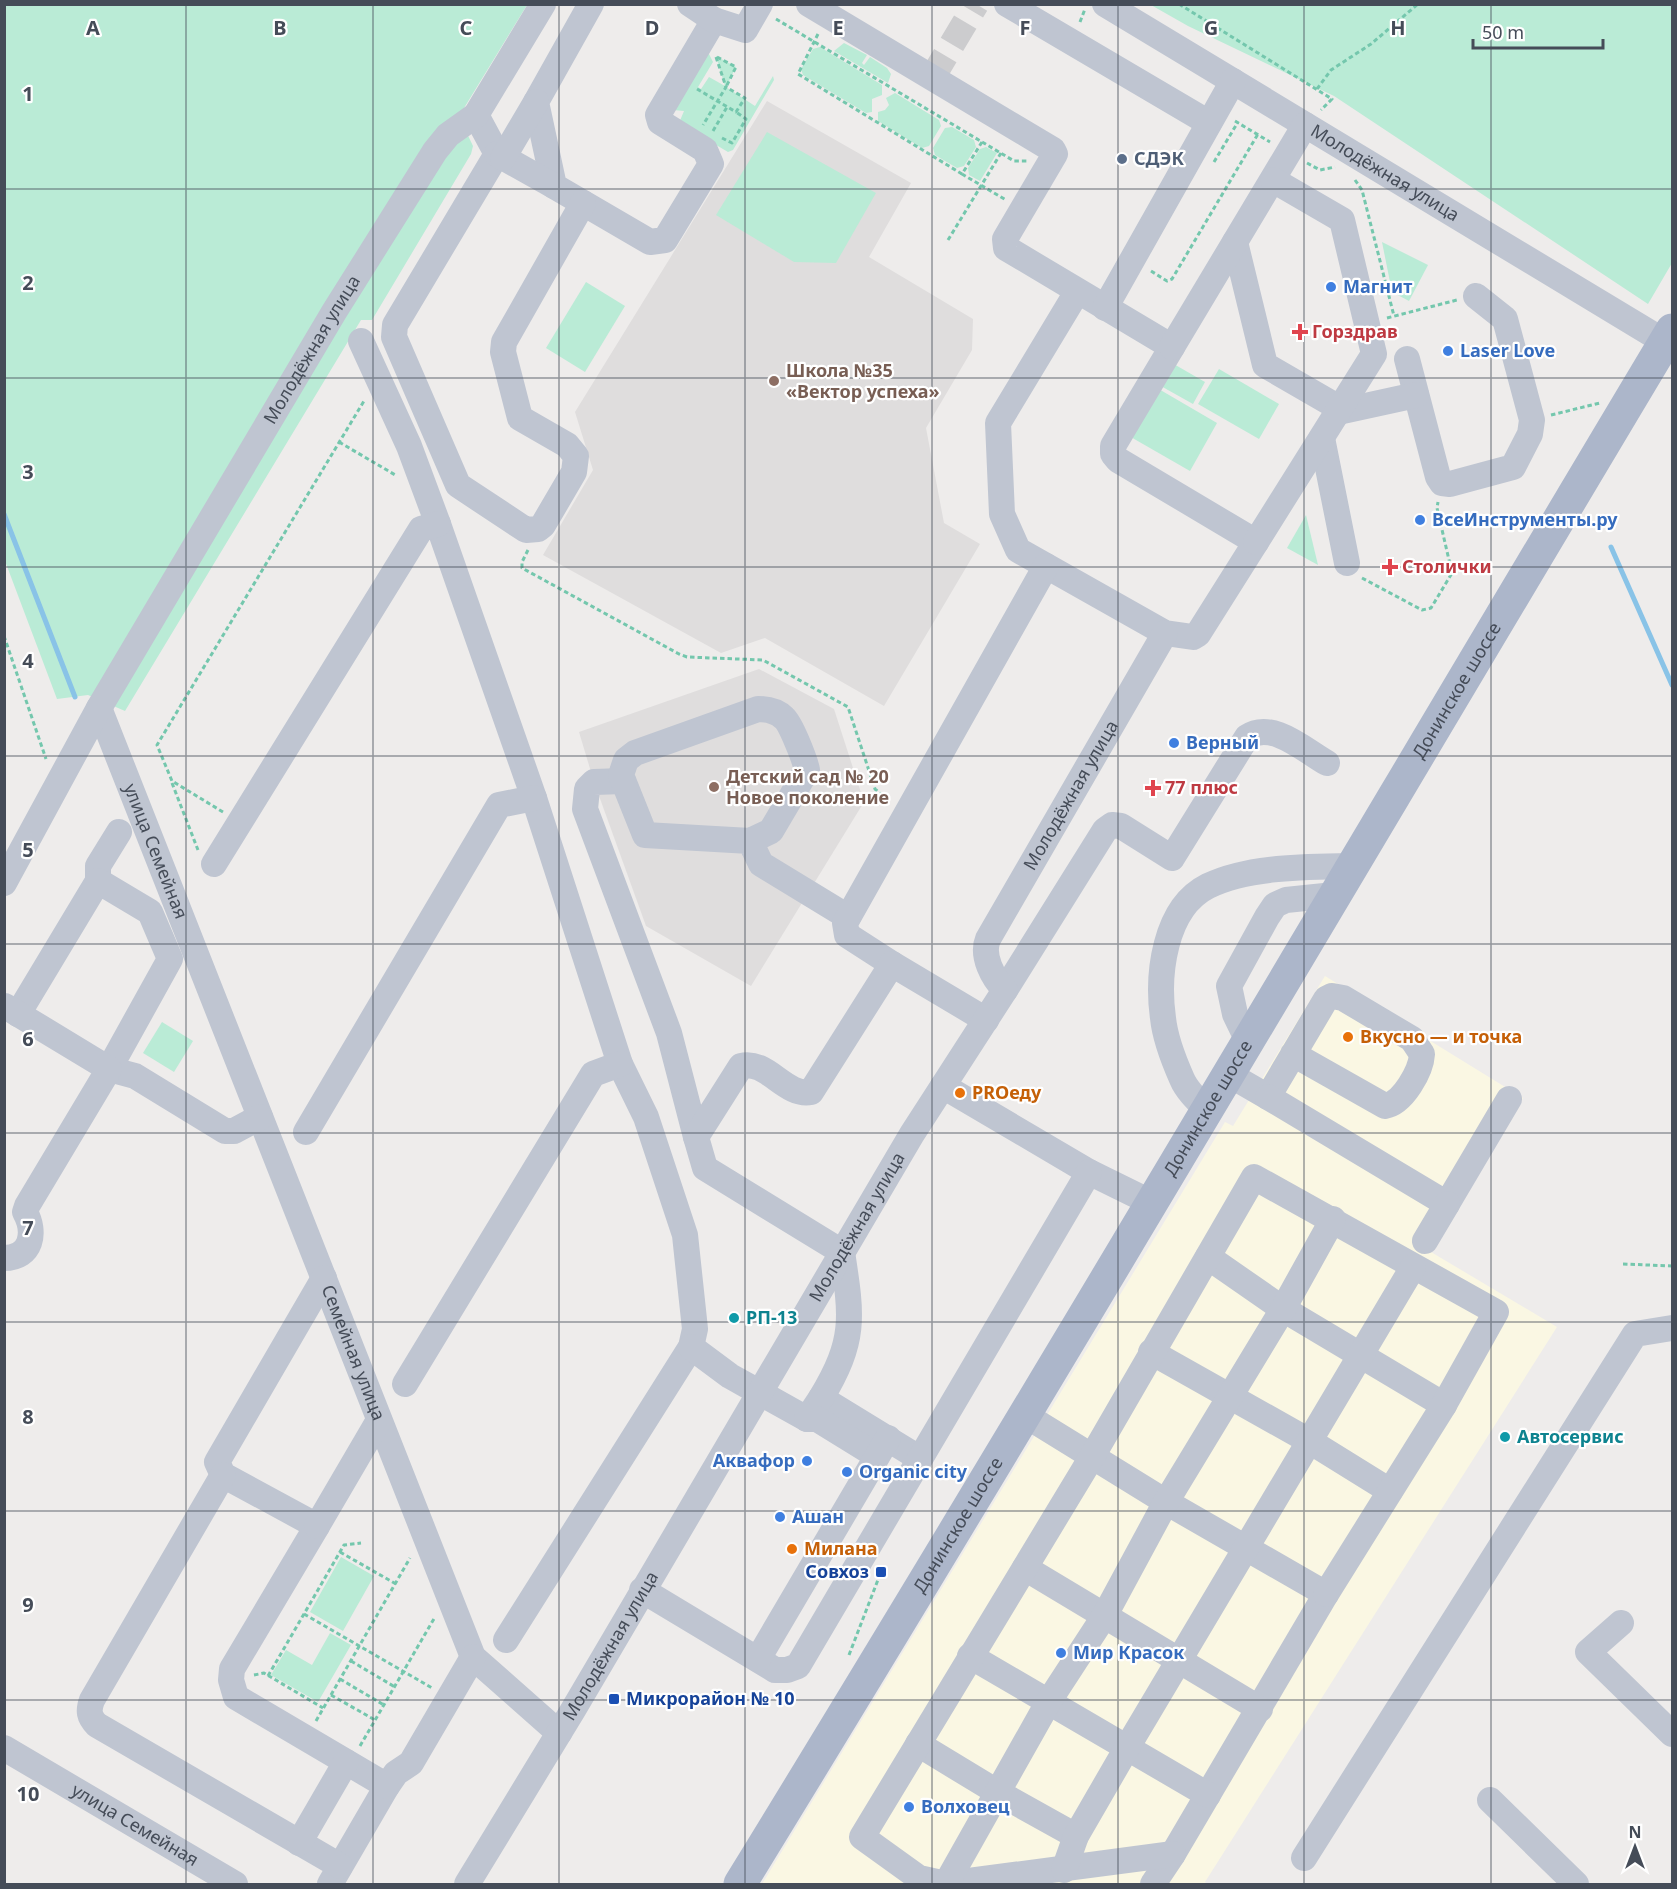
<svg xmlns="http://www.w3.org/2000/svg" width="1677" height="1889" font-family="'Noto Sans',sans-serif">
<rect width="100%" height="100%" fill="#eeeceb"/>
<!-- commercial -->
<polygon fill="#faf7e3" points="1325,976 1523,1098 1431,1252 1557,1327 1205,1882 1207,1884 762,1884 1225,1122 1233,1126"/>
<!-- education -->
<g fill="#dfdddd">
<polygon points="767,101 911,183 869,257 973,319 972,350 926,428 944,523 980,544 884,706 765,638 721,653 543,555 593,470 575,412"/>
<polygon points="759,669 834,709 864,802 751,986 646,926 594,782 579,732"/>
</g>
<!-- green -->
<g fill="#baebd6">
<polygon points="5,5 527,5 464,108 462,123 473,146 471,154 372,320 361,320 125,711 88,695 57,699 5,561"/>
<polygon points="1151,5 1672,5 1672,263 1648,304 1334,96 1188,26"/>
<polygon points="844,43 867,55 862,63 864,65 870,57 887,68 891,74 888,83 834,51"/>
<polygon points="820,47 882,85 882,95 872,99 872,112 866,113 803,75 801,69 813,49"/>
<polygon points="707,50 713,62 698,87 701,89 709,77 725,86 716,56 736,67 726,87 755,106 773,76 774,80 733,150 728,152 679,123 684,111 673,110"/>
<polygon points="895,93 939,120 941,126 929,146 922,148 878,121 878,112 885,110 889,105 886,98"/>
<polygon points="952,127 974,140 976,147 964,166 957,168 935,155 933,148 945,128"/>
<polygon points="767,132 876,193 836,263 794,262 716,215"/>
<polygon points="986,147 997,153 980,181 969,175 968,168 980,149"/>
<polygon points="1382,242 1428,265 1409,301 1392,292"/>
<polygon points="586,282 625,306 585,372 546,348"/>
<polygon points="1172,363 1205,382 1193,404 1159,385"/>
<polygon points="1219,369 1279,404 1259,439 1198,404"/>
<polygon points="1157,388 1217,423 1190,471 1129,436"/>
<polygon points="1306,515 1318,565 1287,548"/>
<polygon points="162,1022 193,1041 174,1072 143,1053"/>
<polygon points="341,1557 374,1576 343,1631 310,1612"/>
<polygon points="330,1633 351,1645 318,1702 271,1675 286,1650 312,1665"/>
</g>
<g fill="none" stroke-linecap="round" stroke-linejoin="round">
<!-- stream -->
<g stroke="#89c3e7" stroke-width="5">
<polyline points="4,514 75,697"/>
<polyline points="1611,547 1672,685"/>
</g>
<!-- minor-tunnel -->
<polyline stroke="#ccccce" stroke-width="26" stroke-dasharray="26 13" stroke-linecap="butt" points="932,78 976,4"/>
<!-- path -->
<g stroke="#74c7ad" stroke-width="3" stroke-dasharray="4.5 3" stroke-linecap="butt">
<polyline points="1179,4 1332,99 1321,110"/>
<polyline points="776,19 1014,161 1027,161"/>
<polyline points="1080,22 1085,9"/>
<polyline points="818,34 798,74 962,174"/>
<polyline points="716,57 726,87"/>
<polyline points="717,57 736,67 726,87"/>
<polyline points="697,89 736,112 745,98 726,87 703,125"/>
<polyline points="1317,89 1331,70 1371,44 1418,4"/>
<polyline points="1235,121 1270,142"/>
<polyline points="713,131 727,107"/>
<polyline points="722,138 732,143 746,119 736,112"/>
<polyline points="982,142 962,174 1006,200"/>
<polyline points="1214,162 1238,122"/>
<polyline points="1307,163 1320,170 1335,167"/>
<polyline points="1355,180 1362,190 1394,316"/>
<polyline points="948,240 1001,153"/>
<polyline points="1151,271 1167,281 1172,279 1258,134"/>
<polyline points="1387,318 1457,300"/>
<polyline points="1551,415 1600,403"/>
<polyline points="339,442 397,476"/>
<polyline points="528,550 522,562 522,568 679,654 687,657 763,660 848,707 875,789 889,801"/>
<polyline points="1362,578 1422,610 1431,608 1452,573 1437,508 1438,502"/>
<polyline points="4,636 46,759"/>
<polyline points="172,783 198,850"/>
<polyline points="223,812 172,781 157,745 364,401"/>
<polyline points="1623,1264 1672,1266"/>
<polyline points="340,1552 396,1584"/>
<polyline points="304,1614 432,1688"/>
<polyline points="849,1655 881,1572"/>
<polyline points="351,1661 395,1687"/>
<polyline points="254,1675 264,1673 323,1708"/>
<polyline points="268,1676 344,1545 361,1543"/>
<polyline points="340,1679 384,1705"/>
<polyline points="331,1695 375,1720"/>
<polyline points="316,1721 410,1558"/>
<polyline points="360,1746 435,1617"/>
</g>
<!-- minor -->
<g stroke="#bfc5d1" stroke-width="26">
<polyline points="591,4 536,102 554,186 650,242 665,240 711,164 705,150 660,122 658,115 714,20"/>
<polyline points="690,4 714,20 745,30 760,4"/>
<polyline points="809,4 1053,150 1055,154 1005,239 1006,248 1172,347 1113,446 1113,454 1118,460 1256,542 1198,634 1193,637 1165,633 1018,550 1002,514 998,423 1077,292"/>
<polyline points="1007,4 1209,123"/>
<path id="s1" d="M1105,4l560,338"/>
<polyline points="476,115 497,154 395,325 394,337 458,485 526,530 538,529 543,525 574,472 576,456 567,445 520,418 503,352 504,342 583,203"/>
<polyline points="497,154 554,186"/>
<polyline points="503,158 536,102"/>
<polyline points="1235,242 1265,365 1341,409"/>
<polyline points="1105,308 1233,81"/>
<polyline points="361,341 409,446 438,524 534,798 620,1064 646,1117 685,1235 695,1329 691,1347 506,1640"/>
<polyline points="1172,347 1305,125"/>
<polyline points="1407,359 1438,477 1442,483 1450,484 1513,467 1530,434 1532,420 1505,319 1476,296"/>
<polyline points="1338,412 1416,395"/>
<polyline points="1322,438 1347,563"/>
<polyline points="1256,542 1374,354 1342,220 1273,180"/>
<path id="s2" d="M99,708l374,949 86,76"/>
<polyline points="623,781 594,782 587,789 585,809 669,1033 696,1137"/>
<path d="M750,841l21,-10 36,-61c-2,-10 -16,-46 -23,-52 -7,-7 -17,-9 -26,-9l-123,44 -9,7 -5,15 24,60 105,6 11,23 87,53"/>
<polyline points="214,864 421,529 438,524"/>
<polyline points="98,881 98,866 119,832"/>
<path id="s3" d="M4,883l95,-175 235,-396 101,-161 13,-16 28,-20 67,-111"/>
<polyline points="892,964 847,935 845,923 1046,566"/>
<path d="M1005,990l100,-160 7,-5 9,1 51,32 75,-121c25,-17 57,13 80,26"/>
<polyline points="18,1014 98,881 150,912 170,959 109,1069 135,1076 225,1131 234,1131 260,1117"/>
<polyline points="1249,1043 1235,1014 1229,986 1267,917 1275,905 1286,900 1334,895"/>
<path d="M1230,1075l38,22 58,-98 6,-3 11,2 69,41 10,15c-1,17 -19,49 -37,52l-92,-52"/>
<polyline points="943,1086 1089,1172 1152,1203"/>
<polyline points="1268,1097 1447,1204 1509,1099"/>
<path d="M1208,1111c-9,-9 -21,-20 -26,-32 -8,-18 -17,-41 -19,-61 -6,-43 1,-110 45,-132 41,-20 99,-19 144,-20"/>
<polyline points="306,1132 499,805 534,798"/>
<polyline points="1425,1241 1447,1204"/>
<polyline points="1208,1257 1283,1309 1444,1405"/>
<path d="M4,1258c28,0 32,-26 21,-46l2,-6 82,-137 -104,-63"/>
<polyline points="324,1278 217,1462 223,1475 317,1526 232,1669 231,1680 236,1697 387,1786 330,1884"/>
<polyline points="691,1347 730,1376 807,1419 821,1398 919,1458"/>
<polyline points="1151,1352 1311,1442 1390,1491"/>
<polyline points="405,1384 593,1074 620,1064"/>
<path d="M821,1398c35,-58 31,-81 21,-146l-137,-84 -9,-31 45,-71c26,-7 44,31 70,26l81,-128 94,56"/>
<polyline points="1025,1415 1166,1502 1326,1594 1173,1854 1153,1884"/>
<polyline points="807,1419 817,1419 877,1456"/>
<path d="M223,1475l-131,225c-4,11 -3,17 5,25l243,141"/>
<polyline points="317,1526 379,1420"/>
<polyline points="1025,1568 1260,1709"/>
<polyline points="642,1590 775,1670 787,1670 798,1666 1089,1172"/>
<polyline points="1621,1623 1588,1652 1672,1734"/>
<polyline points="970,1656 1208,1795"/>
<polyline points="758,1659 888,1438"/>
<polyline points="918,1744 997,1792 1076,1836"/>
<path id="s4" d="M4,1748l231,136"/>
<polyline points="387,1786 396,1773 411,1763 473,1657"/>
<polyline points="1490,1800 1576,1884"/>
<polyline points="299,1843 346,1762"/>
<polyline points="1173,1854 946,1884 919,1878 862,1837 1093,1455 1254,1177 1496,1312 1444,1405 1326,1594"/>
<polyline points="1304,1858 1635,1334 1672,1328"/>
<polyline points="1064,1870 1076,1836 1128,1746 1413,1267"/>
<path id="s5" d="M467,1884l106,-174 339,-576 93,-144c-12,-12 -24,-34 -17,-51l177,-306"/>
<polyline points="946,1884 1049,1701 1105,1615 1166,1502 1283,1309 1333,1219"/>
</g>
<!-- major -->
<path stroke="#acb6ca" stroke-width="33" id="s6" d="M740,1884c316,-515 622,-1036 932,-1554"/>
</g>
<!-- grid -->
<path fill="none" stroke="#454c58" stroke-width="1.5" stroke-opacity="0.55" d="M186,4v1880M373,4v1880M559,4v1880M745,4v1880M932,4v1880M1118,4v1880M1304,4v1880M1491,4v1880M4,189h1668M4,378h1668M4,567h1668M4,756h1668M4,944h1668M4,1133h1668M4,1322h1668M4,1511h1668M4,1700h1668"/>
<!-- markers -->
<circle fill="#5c6f8a" stroke="#fff" stroke-width="2" cx="1122" cy="159" r="6"/>
<g fill="#3f7fe0" stroke="#fff" stroke-width="2">
<circle cx="1331" cy="287" r="6"/>
<circle cx="1448" cy="351" r="6"/>
<circle cx="1420" cy="520" r="6"/>
<circle cx="1174" cy="743" r="6"/>
<circle cx="807" cy="1461" r="6"/>
<circle cx="847" cy="1472" r="6"/>
<circle cx="780" cy="1517" r="6"/>
<circle cx="1061" cy="1653" r="6"/>
<circle cx="909" cy="1807" r="6"/>
</g>
<g fill="#e0444e" stroke="#fff" stroke-width="2">
<path d="M1297 323h6v6h6v6h-6v6h-6v-6h-6v-6h6z"/>
<path d="M1387 558h6v6h6v6h-6v6h-6v-6h-6v-6h6z"/>
<path d="M1150 779h6v6h6v6h-6v6h-6v-6h-6v-6h6z"/>
</g>
<g fill="#8d6e63" stroke="#fff" stroke-width="2">
<circle cx="774" cy="381" r="6"/>
<circle cx="714" cy="787" r="6"/>
</g>
<g fill="#e8710a" stroke="#fff" stroke-width="2">
<circle cx="1348" cy="1037" r="6"/>
<circle cx="960" cy="1093" r="6"/>
<circle cx="792" cy="1549" r="6"/>
</g>
<g fill="#0f9aa8" stroke="#fff" stroke-width="2">
<circle cx="734" cy="1318" r="6"/>
<circle cx="1505" cy="1437" r="6"/>
</g>
<g fill="#1a4fb4" stroke="#fff" stroke-width="2">
<rect x="875" y="1566" width="12" height="12" rx="3"/>
<rect x="608" y="1693" width="12" height="12" rx="3"/>
</g>
<g text-anchor="middle" stroke-width="4.5" stroke-linejoin="round" paint-order="stroke">
<!-- service labels -->
<g font-size="18" font-weight="bold" fill="#4e5e75" stroke="#fff" text-anchor="start">
<text x="1134" y="165">СДЭК</text>
</g>
<!-- street labels -->
<g font-size="18" fill="#454c58" stroke="#fff">
<text dy="6" stroke="none"><textPath href="#s1" startOffset="327">Молодёжная улица</textPath></text>
<text dy="6" stroke="none"><textPath href="#s3" startOffset="616">Молодёжная улица</textPath></text>
<text dy="6" stroke="none"><textPath href="#s6" startOffset="1392">Донинское шоссе</textPath></text>
<text dy="6" stroke="none"><textPath href="#s5" startOffset="1266">Молодёжная улица</textPath></text>
<text dy="6" stroke="none"><textPath href="#s2" startOffset="154">улица Семейная</textPath></text>
<text dy="6" stroke="none"><textPath href="#s6" startOffset="906">Донинское шоссе</textPath></text>
<text dy="6" stroke="none"><textPath href="#s5" startOffset="764">Молодёжная улица</textPath></text>
<text dy="6" stroke="none"><textPath href="#s2" startOffset="693">Семейная улица</textPath></text>
<text dy="6" stroke="none"><textPath href="#s6" startOffset="420">Донинское шоссе</textPath></text>
<text dy="6" stroke="none"><textPath href="#s5" startOffset="278">Молодёжная улица</textPath></text>
<text dy="6" stroke="none"><textPath href="#s4" startOffset="152">улица Семейная</textPath></text>
</g>
<!-- shop labels -->
<g font-size="18" font-weight="bold" fill="#366cbe" stroke="#fff" text-anchor="start">
<text x="1343" y="293">Магнит</text>
<text x="1460" y="357">Laser Love</text>
<text x="1432" y="526">ВсеИнструменты.ру</text>
<text x="1186" y="749">Верный</text>
<text x="795" y="1467" text-anchor="end">Аквафор</text>
<text x="859" y="1478">Organic city</text>
<text x="792" y="1523">Ашан</text>
<text x="1073" y="1659">Мир Красок</text>
<text x="921" y="1813">Волховец</text>
</g>
<!-- health labels -->
<g font-size="18" font-weight="bold" fill="#be3a42" stroke="#fff" text-anchor="start">
<text x="1312" y="338">Горздрав</text>
<text x="1402" y="573">Столички</text>
<text x="1165" y="794">77 плюс</text>
</g>
<!-- education labels -->
<g font-size="18" font-weight="bold" fill="#785e54" stroke="#fff" text-anchor="start">
<text x="786" y="377">Школа №35<tspan x="786" dy="21">«Вектор успеха»</tspan></text>
<text x="726" y="783">Детский сад № 20<tspan x="726" dy="21">Новое поколение</tspan></text>
</g>
<!-- food labels -->
<g font-size="18" font-weight="bold" fill="#c56008" stroke="#fff" text-anchor="start">
<text x="1360" y="1043">Вкусно — и точка</text>
<text x="972" y="1099">PROеду</text>
<text x="804" y="1555">Милана</text>
</g>
<!-- culture labels -->
<g font-size="18" font-weight="bold" fill="#0d838f" stroke="#fff" text-anchor="start">
<text x="746" y="1324">РП-13</text>
<text x="1517" y="1443">Автосервис</text>
</g>
<!-- transit labels -->
<g font-size="18" font-weight="bold" fill="#164399" stroke="#fff" text-anchor="end">
<text x="869" y="1578">Совхоз</text>
<text x="626" y="1705" text-anchor="start">Микрорайон № 10</text>
</g>
</g>
<g font-size="20" text-anchor="middle" font-weight="bold" fill="#454c58" stroke="#fff" stroke-width="4.5" stroke-linejoin="round" paint-order="stroke">
<text x="93" y="35">A</text>
<text x="280" y="35">B</text>
<text x="466" y="35">C</text>
<text x="652" y="35">D</text>
<text x="838" y="35">E</text>
<text x="1025" y="35">F</text>
<text x="1211" y="35">G</text>
<text x="1398" y="35">H</text>
<text x="28" y="101">1</text>
<text x="28" y="290">2</text>
<text x="28" y="479">3</text>
<text x="28" y="668">4</text>
<text x="28" y="857">5</text>
<text x="28" y="1046">6</text>
<text x="28" y="1235">7</text>
<text x="28" y="1424">8</text>
<text x="28" y="1612">9</text>
<text x="28" y="1801">10</text>
</g>
<!-- border -->
<rect width="1677" height="1889" fill="none" stroke="#454c58" stroke-width="12"/>
<!-- north arrow -->
<g transform="translate(1635 1847)" stroke="#ffffff" stroke-width="4.5" paint-order="stroke">
<path d="M0-4.5L10 22L0 15L-10 22Z" fill="#454c58"/>
<text y="-9" font-size="16" font-weight="bold" text-anchor="middle" fill="#454c58">N</text>
</g>
<!-- scale -->
<path d="M1473 39v9h130v-9" fill="none" stroke="#454c58" stroke-width="3"/>
<text x="1482" y="39" font-size="18" fill="#454c58" stroke="#ffffff" stroke-width="4.5" paint-order="stroke">50 m</text>
</svg>
